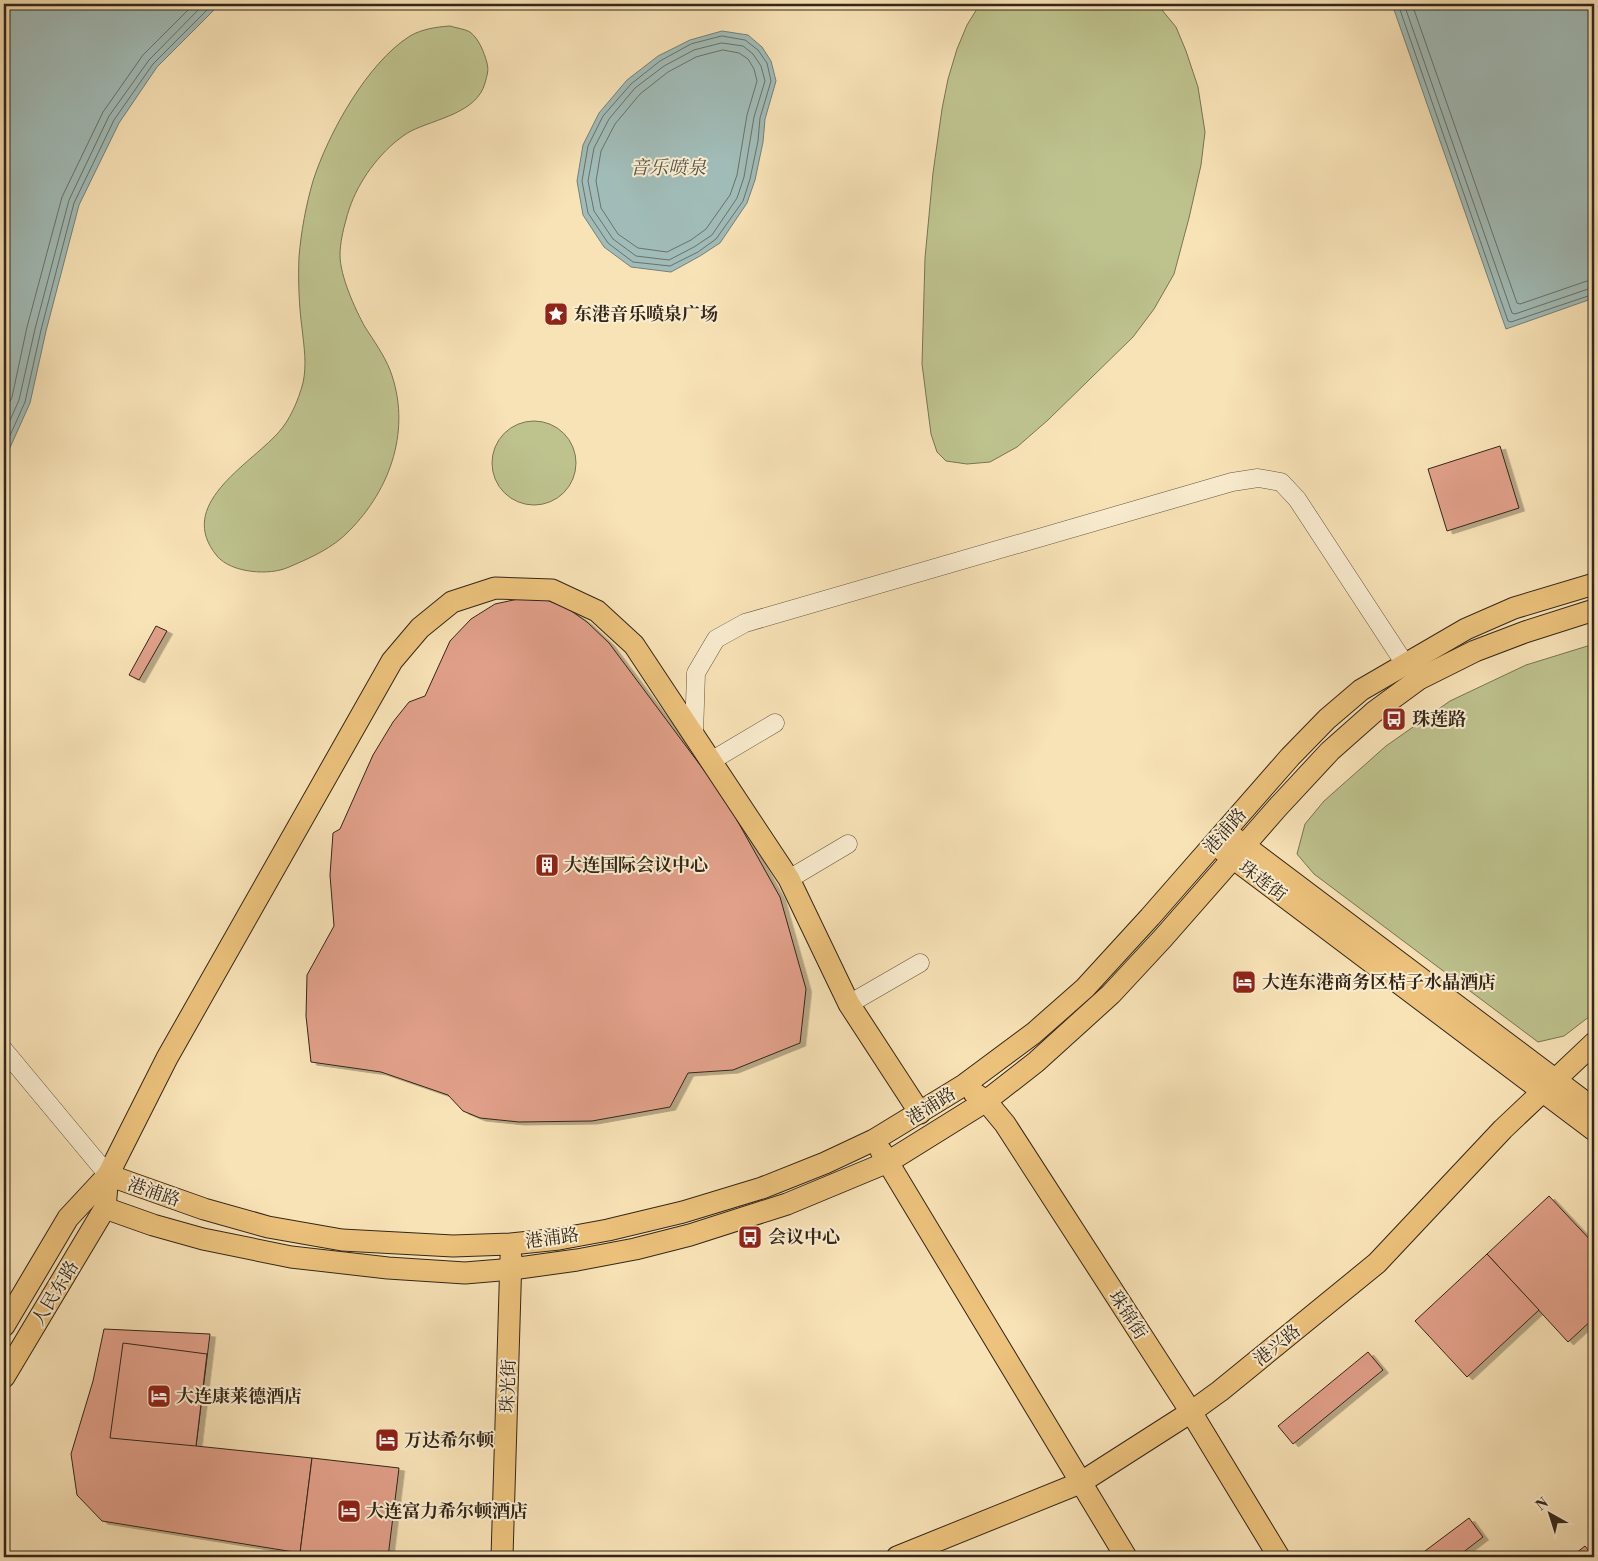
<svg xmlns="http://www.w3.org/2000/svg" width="1598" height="1561" font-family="'Libre Bodoni','Noto Serif SC',serif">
<defs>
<filter id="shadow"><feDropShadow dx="5.5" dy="3" stdDeviation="0" flood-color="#0004"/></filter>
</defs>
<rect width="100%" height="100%" fill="#f8e3b7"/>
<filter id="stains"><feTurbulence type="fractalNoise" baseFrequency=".004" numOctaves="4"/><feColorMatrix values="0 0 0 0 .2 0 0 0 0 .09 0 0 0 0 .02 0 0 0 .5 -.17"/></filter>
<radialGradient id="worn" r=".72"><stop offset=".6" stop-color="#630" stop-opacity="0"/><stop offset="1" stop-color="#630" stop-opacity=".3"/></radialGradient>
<!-- green -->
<g fill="#bec38e" stroke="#787454">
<polygon points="980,4 1157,4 1176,27 1186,51 1198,87 1205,132 1201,165 1189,218 1174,274 1154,309 1133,337 1048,420 1017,447 990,462 967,464 946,461 937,452 931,434 922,364 925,258 933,173 942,109 948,79 957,49 967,25"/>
<path d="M450,26c6,2 15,3 20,6 9,7 14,20 17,31 2,8 0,12 -2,20 -8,30 -50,36 -74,48 -6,3 -12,8 -17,12 -23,20 -41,48 -48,77 -3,10 -6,24 -6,35 0,21 15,54 25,72 9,14 19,28 25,43 22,58 1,119 -41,161 -16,17 -39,27 -60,36 -19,9 -58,6 -72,-11 -42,-51 31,-90 61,-123 12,-13 20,-32 25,-50 4,-19 1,-36 -1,-55 -3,-21 -4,-50 -3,-71 2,-25 7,-52 14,-76 15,-47 54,-118 97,-145 12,-7 26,-9 40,-10z"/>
<circle cx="534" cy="463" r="42"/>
<polygon points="1594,644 1594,1013 1564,1036 1538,1042 1314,874 1297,854 1305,824 1324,801 1386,746 1450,701 1526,665"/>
</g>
<!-- water -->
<g fill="#a1bcb8" stroke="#758078">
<polygon points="4,4 220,4 157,67 119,123 79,205 46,331 30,403 4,461"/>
<polygon points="1392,4 1594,4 1594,298 1506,329"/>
<polygon points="722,31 748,35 762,47 771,61 776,81 765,119 763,142 755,180 747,203 720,243 700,256 671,272 631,267 604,247 583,215 577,181 583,145 599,113 627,80 658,56 690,40"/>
</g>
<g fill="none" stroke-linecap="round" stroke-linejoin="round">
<!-- shore -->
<g stroke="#6a7168" stroke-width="1">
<polyline points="1398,4 1508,321 1511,322 1594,294"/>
<polyline points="1404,4 1512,313 1515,314 1594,287"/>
<polyline points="1412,4 1517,303 1520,304 1587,281 1594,280"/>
<polygon points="722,36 745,40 758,50 767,63 771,81 760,118 758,141 750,179 743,201 716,239 698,252 670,266 633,262 608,243 588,213 582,181 588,146 603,116 631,84 660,61 691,44"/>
<polygon points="722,43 743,46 753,54 761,66 765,81 754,117 744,177 737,198 712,235 694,247 669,260 636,256 613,239 594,211 588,181 594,148 609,119 635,88 664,66 694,50"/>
<polygon points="723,50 739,53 748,59 754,69 757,81 747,115 737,175 730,195 706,229 691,240 667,252 638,248 618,234 601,208 596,181 601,151 615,124 640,94 668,72 696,57"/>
<polyline points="4,415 12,397 27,327 62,197 103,112 143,55 194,4"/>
<polyline points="4,434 19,400 35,329 69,200 109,116 149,60 204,4"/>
<polyline points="4,449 25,402 41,330 74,203 114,120 153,64 213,4"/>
</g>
</g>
<!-- building -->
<g fill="#e1a08a" stroke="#332619" filter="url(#shadow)">
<polygon points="1500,446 1519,508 1447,531 1428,469"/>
<polygon points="518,599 544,599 567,608 587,622 609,643 724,797 780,897 806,989 800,1043 733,1070 688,1073 670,1107 592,1121 519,1122 480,1118 463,1111 448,1095 381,1072 311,1062 306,1016 307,975 334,926 330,875 333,833 340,829 373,755 393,722 409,702 425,696 450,641 471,619 495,604"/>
<polygon points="156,626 167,631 139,680 129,675"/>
<polygon points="1549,1196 1594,1244 1594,1318 1568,1342 1487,1254"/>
<polygon points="1487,1254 1539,1310 1467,1377 1415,1321"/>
<polygon points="104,1329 210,1334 196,1446 312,1458 300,1553 102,1521 77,1495 71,1454 93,1381"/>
<polygon points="123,1343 207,1354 196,1446 110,1438"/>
<polygon points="1368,1352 1383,1370 1293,1444 1278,1426"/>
<polygon points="312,1458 399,1468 388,1557 335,1557 300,1553"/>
<polygon points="1469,1518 1483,1537 1457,1557 1417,1557"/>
<polygon points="1585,1546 1594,1557 1571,1557"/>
</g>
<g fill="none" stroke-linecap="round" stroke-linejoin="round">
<!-- minor casing -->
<g stroke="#645540" stroke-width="19">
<g id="minor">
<polyline points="694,734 696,673 716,639 745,623 1232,482 1258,478 1281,482 1297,499 1405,664"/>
<polyline points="711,761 775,723"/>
<polyline points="789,879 848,844"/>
<polyline points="849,1004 920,963"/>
<polyline points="4,1050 108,1175"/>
</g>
</g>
<!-- major casing -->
<g stroke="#332619" stroke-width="23">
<g id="major">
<polyline points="1233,837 1594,1109"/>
<polyline points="1221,849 1594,1130"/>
<polyline points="974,1093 986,1101 1005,1124 1191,1412 1279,1557"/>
<polyline points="881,1151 1126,1557"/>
<polyline points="105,1208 153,1225 203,1239 291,1257 388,1268 465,1273 512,1269 577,1260 635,1249 690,1235 787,1204 888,1162 986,1101 1036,1062 1111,994 1163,938 1277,808 1330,751 1374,712 1419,679 1475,651 1525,632 1594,610"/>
<polyline points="4,1326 68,1218 108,1175 204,1209 268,1227 342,1240 453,1246 511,1244 559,1239 608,1230 683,1212 762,1188 825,1163 874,1140 964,1085 1034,1033 1085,988 1150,917 1290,757 1327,719 1361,690 1466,629 1514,608 1594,584"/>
<polyline points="4,1377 105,1208 108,1175 167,1058 392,661 420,628 452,602 495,588 552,590 597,611 634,645 789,879 849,1004 920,1113"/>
<polyline points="502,1557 511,1257"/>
<polyline points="897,1557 1080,1483 1191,1412 1220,1391 1377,1263 1503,1129 1594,1043"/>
</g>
</g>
<!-- path -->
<polyline stroke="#332619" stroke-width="2.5" stroke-dasharray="1 2.5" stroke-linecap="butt" points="1584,1557 1590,1552"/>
<!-- minor -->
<use href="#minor" stroke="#faedd0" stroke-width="18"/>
<!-- major -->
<use href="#major" stroke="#ecc27c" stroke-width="21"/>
</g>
<!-- icons -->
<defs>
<g id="sight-square" transform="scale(1.25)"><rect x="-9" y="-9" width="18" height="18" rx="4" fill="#8f2418" stroke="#faedd0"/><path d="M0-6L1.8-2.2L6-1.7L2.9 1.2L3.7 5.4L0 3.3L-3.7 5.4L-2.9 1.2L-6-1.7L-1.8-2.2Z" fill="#fff"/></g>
<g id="bus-square" transform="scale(1.25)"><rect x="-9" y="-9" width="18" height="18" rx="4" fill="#8f2418" stroke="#faedd0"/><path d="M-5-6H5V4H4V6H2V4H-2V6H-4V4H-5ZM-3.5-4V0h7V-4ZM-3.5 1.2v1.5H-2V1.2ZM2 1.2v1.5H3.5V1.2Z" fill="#fff"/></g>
<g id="building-square" transform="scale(1.25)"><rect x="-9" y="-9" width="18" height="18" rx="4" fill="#8f2418" stroke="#faedd0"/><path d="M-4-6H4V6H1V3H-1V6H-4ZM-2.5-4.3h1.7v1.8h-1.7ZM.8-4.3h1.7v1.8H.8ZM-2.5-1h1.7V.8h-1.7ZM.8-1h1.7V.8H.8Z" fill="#fff"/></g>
<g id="hotel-square" transform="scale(1.25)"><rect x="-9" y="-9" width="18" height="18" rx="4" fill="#8f2418" stroke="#faedd0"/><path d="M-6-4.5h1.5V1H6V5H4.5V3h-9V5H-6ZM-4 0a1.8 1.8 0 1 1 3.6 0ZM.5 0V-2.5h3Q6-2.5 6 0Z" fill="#fff"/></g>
</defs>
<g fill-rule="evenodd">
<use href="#sight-square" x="556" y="314"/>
<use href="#bus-square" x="1394" y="719"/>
<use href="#building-square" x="547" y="865"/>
<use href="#hotel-square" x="1244" y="982"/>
<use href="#bus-square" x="750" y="1237"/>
<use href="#hotel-square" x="159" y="1396"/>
<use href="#hotel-square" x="387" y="1440"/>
<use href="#hotel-square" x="349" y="1511"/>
</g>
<g text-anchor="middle" stroke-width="4" stroke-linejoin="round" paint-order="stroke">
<!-- poi labels -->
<g font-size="18" font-weight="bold" fill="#332619" stroke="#faedd0" text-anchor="start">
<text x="574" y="320">东港音乐喷泉广场</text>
<text x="1412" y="725">珠莲路</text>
<text x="564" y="871">大连国际会议中心</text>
<text x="1262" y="988">大连东港商务区桔子水晶酒店</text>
<text x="768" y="1243">会议中心</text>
<text x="176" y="1402">大连康莱德酒店</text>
<text x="404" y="1446">万达希尔顿</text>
<text x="366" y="1517">大连富力希尔顿酒店</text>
</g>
<!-- street labels -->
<g font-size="18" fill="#332619" stroke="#faedd0">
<text transform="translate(1225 831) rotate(-49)" y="6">港浦路</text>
<text transform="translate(1263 881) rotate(37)" y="6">珠莲街</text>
<text transform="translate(931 1106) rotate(-32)" y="6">港浦路</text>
<text transform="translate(154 1192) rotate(19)" y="6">港浦路</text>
<text transform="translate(552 1238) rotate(-8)" y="6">港浦路</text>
<text transform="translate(55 1293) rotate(-59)" y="6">人民东路</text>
<text transform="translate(1128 1315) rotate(57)" y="6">珠锦街</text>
<text transform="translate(1277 1345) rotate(-39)" y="6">港兴路</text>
<text transform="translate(508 1386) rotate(-88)" y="6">珠光街</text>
</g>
<!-- water labels -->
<g font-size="19" font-style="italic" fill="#545349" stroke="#faedd0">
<text x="668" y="174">音乐喷泉</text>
</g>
</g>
<!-- margin -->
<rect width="1598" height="1561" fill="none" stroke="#f8e3b7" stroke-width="20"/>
<rect x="5" y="5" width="1588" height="1551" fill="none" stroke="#332619" stroke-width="2.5"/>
<rect x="10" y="10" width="1578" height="1541" fill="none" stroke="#332619"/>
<!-- north arrow -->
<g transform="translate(1550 1514) rotate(321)" stroke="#faedd0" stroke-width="4" paint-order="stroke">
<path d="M0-4L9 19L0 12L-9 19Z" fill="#332619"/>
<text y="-8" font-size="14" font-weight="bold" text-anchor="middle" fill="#332619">N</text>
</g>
<rect width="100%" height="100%" filter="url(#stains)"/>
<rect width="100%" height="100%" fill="url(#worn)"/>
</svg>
